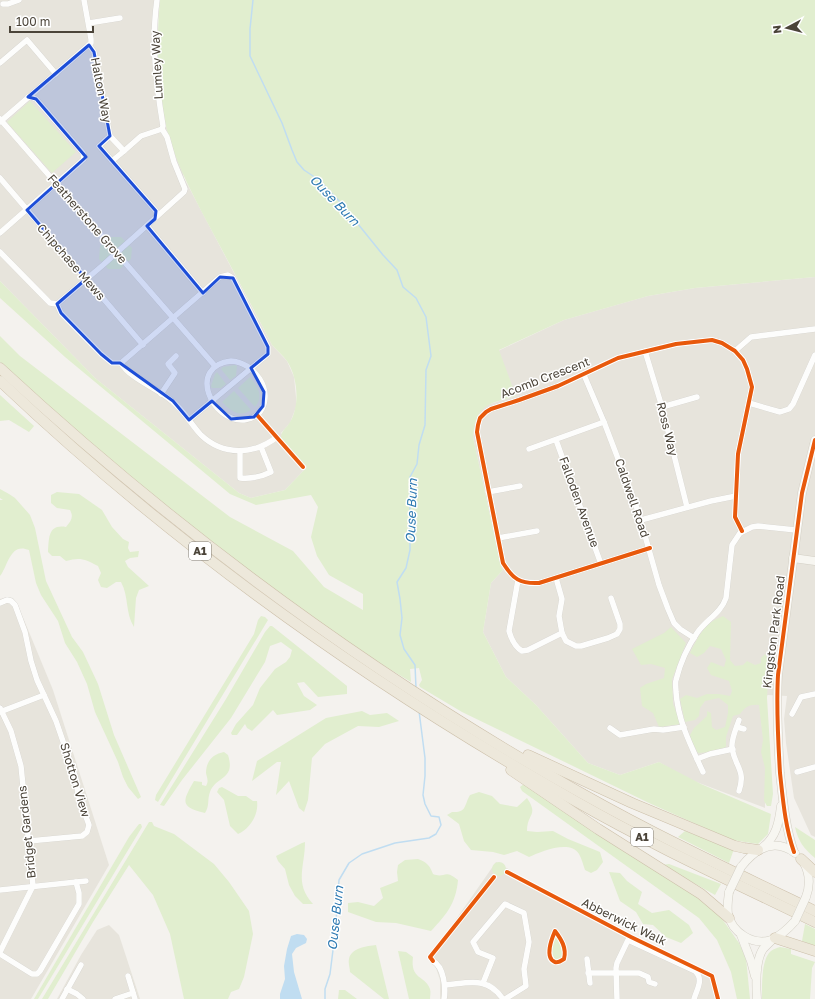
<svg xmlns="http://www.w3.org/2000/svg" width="815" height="999" font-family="'Golos Text',sans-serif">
<rect width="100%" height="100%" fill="#f4f2ee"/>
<!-- residential -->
<g fill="#e7e4dc">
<polygon points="0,0 160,0 157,35 184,178 272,345 287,361 294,377 296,397 296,407 290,423 281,433 307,467 285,490 251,498 239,493 95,378 0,281"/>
<polygon points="815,277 815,837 811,835 794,798 786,743 784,719 787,696 768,695 759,700 765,753 765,808 686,778 659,762 620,775 588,763 536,705 506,677 483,632 491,583 503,570 501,566 473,437 474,426 481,409 487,405 516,396 498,351 564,320 648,296 695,288"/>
<polygon points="7,597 13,598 17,603 53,690 109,865 31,999 0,999 0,599"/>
<polygon points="496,862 536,885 594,917 642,941 713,973 719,999 440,999 440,980 436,968 429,958"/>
<polygon points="109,925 119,935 140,999 57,999 81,955 97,930"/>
</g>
<!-- green -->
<g fill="#e1eecf">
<path d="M160,0h655v277l-120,11 -47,8 -84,24 -65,30 17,46c-28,8 -40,8 -43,41l28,129 2,4 -12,13 -8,49 23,45 30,28 52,58 32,12 39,-13 42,22 70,30 -3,20 -10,10 -26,-4 -83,-37 -187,-91 -42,-25 -1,-2 3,-5 -3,-12 -9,1 1,13c-79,-47 -153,-103 -225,-161 -64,-51 -126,-104 -186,-159v-26l20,20 210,161 63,34 31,36 39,23v-16l-34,-19 -12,-19 -6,-19 7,-30 -7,-12 -55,10 -26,-11 -165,-137 -65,-59v-17l95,97 144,115 12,5 34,-8 22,-23 -26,-29c0,-8 6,-10 9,-16 10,-17 8,-44 -3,-61 -4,-5 -10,-11 -15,-16 -19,-37 -38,-73 -58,-110 -18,-34 -37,-68 -47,-105 -10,-43 -11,-87 -7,-130z"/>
<polygon points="30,101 76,152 52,173 7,122"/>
<polygon points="111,237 121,237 132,248 131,259 120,269 108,269 99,259 100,246"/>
<polygon points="235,365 237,366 236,376 230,380 221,369 223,367"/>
<polygon points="217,372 226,384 221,388 212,388 211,386 215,374"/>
<path d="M250,377c8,10 14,20 5,30l-17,-19z"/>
<path d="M234,391l17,19c-12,8 -20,1 -29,-8z"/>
<polygon points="0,395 34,426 29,432 9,420 0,421"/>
<path d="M0,489l9,5 6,4 15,17 5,13 11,53 26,56 11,15 15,32 16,51 27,62 -3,2 -10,-12 -5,-10 -5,-15 -23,-50 -8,-28 -10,-22 -12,-19 -7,-22 -17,-26 -5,-12 -7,-33c-19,-8 -21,16 -29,26v-76h3l-3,-2z"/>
<path d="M57,492l22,2 23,16 10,17 11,12 6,3 -1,6 2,4 9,-1 -1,6 -8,1 -5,3 3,6 21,19 -10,4 -3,8 -2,29c-9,-14 -5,-31 -13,-45h-5l-9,6 -6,-1 -3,-7 3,-7 -3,-7c-13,-7 -18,-9 -32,-5l-6,-5h-8l-4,-4c1,-14 0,-28 18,-25 5,-6 8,-10 4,-17l-13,-2 -6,-5v-8z"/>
<polygon points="261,616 265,617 268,620 158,802 155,800 156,795 254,634 258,620"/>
<path d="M723,616l8,6 -1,38 5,6 8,-1 4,-4 8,4 6,-2v-5l4,-4 4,8 -2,36 6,96 -2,12h-4l-3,-5 1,-33 -4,-16 2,-12 -4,-35c-9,-1 -14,2 -19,9l-7,2 -7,21v10l-16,5 -12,1 -6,-10 -2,-8 4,-7 13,-12v-5l4,2 1,14 4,3 9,-3 3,-14v-8l-9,-7 -14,3 -5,7 -1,8 -4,4 -10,2 -5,-23 6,-4 11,3 10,-4h12l11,2 2,-5 -3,-10 -18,-6 -4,-7 4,-6 13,5 2,-7 -5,-11 -11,-3 -6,7 -7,4 -7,-4c9,-17 14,-30 33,-37z"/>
<polygon points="270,626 272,626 347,686 347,694 318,697 304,682 297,683 304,696 317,705 310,710 277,715 273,710 252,731 247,728 245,724 237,735 232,735 231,733 236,724 253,705 260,688 275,669 286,662 290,657 292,650 281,642 270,646 265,662 231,718 182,780 164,806 160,805 226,699 265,632"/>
<polygon points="671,627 686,643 672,679 673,704 681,724 659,727 653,713 642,706 640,688 646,684 664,678 665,668 651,664 641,665 632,649 664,633"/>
<polygon points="362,711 370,715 387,713 399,721 379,727 358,726 325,744 312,758 308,800 304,812 299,808 289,781 276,795 281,762 277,762 252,781 257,761 326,718"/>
<path d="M224,752l4,3c8,25 -12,21 -18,37 -3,8 0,13 -5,21 -25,-6 -23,-11 -11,-32l8,1v3l4,1c3,-5 1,-8 0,-13 0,-12 7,-19 18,-21z"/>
<polygon points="524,784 690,891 712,907 725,923 739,943 746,958 750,999 737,999 731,972 717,940 699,918 522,791 520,787"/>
<path d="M222,787l16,9h8l7,5h4c2,13 -7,28 -19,33l-8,-8 -6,-26 -7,-8 2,-4z"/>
<path d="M479,792l13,4 8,8 17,3 10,-9c12,18 0,15 0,33l10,1 16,-1 15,8 32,13 3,10 -6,8 -6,3 -6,-3c-2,-5 -3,-11 -6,-16 -9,-15 -39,-2 -50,3l-12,-6 -13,4 -11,-3 -22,-2 -7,-9 -5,-17 -12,-9 5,-3c15,1 12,-7 18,-17z"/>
<polygon points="149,822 152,822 154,826 174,834 214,864 229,882 249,911 253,934 244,977 239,989 231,992 228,999 184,999 170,934 153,895 129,865 93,922 48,999 42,999"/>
<polygon points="139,824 141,824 142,827 38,999 34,999 129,837"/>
<path d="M795,827l20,13v18c-11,-9 -17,-17 -20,-31z"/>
<polygon points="685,831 734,849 729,863 678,837"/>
<path d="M305,842c0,25 -11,41 8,62h-10l-8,-8 -6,-11 -4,-16 -7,-8 -2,-5 26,-13z"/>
<path d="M418,859c9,3 12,7 15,15 12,5 11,-6 25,6 -2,23 -11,34 -27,51l-35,-8 -20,-1 -28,-10v-9l10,-1 16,4 9,-8 -3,-10 18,-7 -1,-9 1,-7 7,-5z"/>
<circle cx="499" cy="869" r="7"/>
<polygon points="669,864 721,884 715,895 662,865"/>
<polygon points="609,872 620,873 627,881 642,892 638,904 652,913 669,910 689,925 693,933 681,943 666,937 653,925 643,924 636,912 620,901"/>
<polygon points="805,924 815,929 815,946 802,941"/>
<path d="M555,936c6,5 11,15 6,23l-5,2 -4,-3 -2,-8z"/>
<path d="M376,945l13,54h-5l-34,-27c0,-4 -2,-9 -1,-13 2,-11 18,-13 27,-14z"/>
<path d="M780,947l11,2v5l24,8 -3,6 -2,31h-48c0,-12 -1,-40 9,-48 2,-2 6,-3 9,-4z"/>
<path d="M398,951l8,1 7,5c-3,23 12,18 17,32 1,3 0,7 0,10h-21z"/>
<polygon points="339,990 345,990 357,999 338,999"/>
</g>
<!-- water -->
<polygon fill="#c0ddf1" points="297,934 304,935 307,939 306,943 296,948 292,954 294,972 302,999 280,999 280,994 285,979 284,966 287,949 291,936"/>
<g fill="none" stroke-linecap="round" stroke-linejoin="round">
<!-- stream -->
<g stroke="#c0ddf1" stroke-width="1.5">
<polyline points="253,0 250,29 250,56 282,123 292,150 297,162 304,170 319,180 341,203 383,255 397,270 403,287 416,298 426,317 431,356 426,370 425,425 419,445 417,464 410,477 410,550 406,568 397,582 400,599 402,618 400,635 404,649 415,665 416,688"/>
<polyline points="325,999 325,989 330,974 335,934 339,880 349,863 362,854 395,843 429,838 436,834 441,825 439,817 431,816 425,804 423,795 425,776 425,758 419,711"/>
</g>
<!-- street casing -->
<g stroke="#d2d0cb" stroke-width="6">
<g id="street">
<polyline points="3,4 8,4 19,0"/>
<polyline points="89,23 120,18"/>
<polyline points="89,45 94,52 110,136 124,151 112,161"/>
<polyline points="0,63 27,40 56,74"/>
<polyline points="0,119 215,366"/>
<polyline points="0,122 91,43 91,39 84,0"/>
<polyline points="110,136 99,146 156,211 157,215"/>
<polyline points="124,151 141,136 162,129"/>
<polyline points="0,178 143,345"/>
<polyline points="147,226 203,293"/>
<polyline points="0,233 84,159 83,153 36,99 31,97 28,97"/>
<path d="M0,252l50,51 7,1 4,9 40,41 11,9h9c10,17 37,25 52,39 11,9 18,22 28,33 22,21 53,20 76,2"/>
<path d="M57,304l46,-39 81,-73 1,-3 -11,-27 -7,-25 -5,-8 1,-3c-7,-42 -12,-84 -6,-126"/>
<polyline points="645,351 662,407 687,507"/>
<polyline points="735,351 751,337 815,329"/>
<path d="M231,361c23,1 44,30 29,51 -4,5 -10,7 -16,8 -33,2 -57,-54 -13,-59z"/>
<polyline points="121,363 220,277 228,275 233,278 268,347 268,354 189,420"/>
<polyline points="584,375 604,422 638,511 659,585 668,609 674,623 680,629 694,638"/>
<polyline points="161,394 175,373 168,364 176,356"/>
<polyline points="749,403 780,412 789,409 793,404 815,355"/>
<polyline points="662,407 697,397"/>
<polyline points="556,440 601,564"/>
<polyline points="529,449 604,422"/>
<path d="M240,451v27c12,1 21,-1 31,-6l-10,-25"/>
<polyline points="488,492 520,486"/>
<polyline points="641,520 711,501 736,496"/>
<polyline points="498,538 537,531"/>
<path d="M650,548l-111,35c-19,1 -26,-4 -36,-20l-26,-131 1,-7 2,-7 6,-6 5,-3 28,-9 39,-14 60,-28 58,-14 36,-4 10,3 13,8 8,9 4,9 5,18 -14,67 -3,63 7,14"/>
<polyline points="556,578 562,599 559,616 562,633 566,641 576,646 581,646 608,638 617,634 620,629 620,624 611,598"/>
<path d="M518,580l-9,51c2,7 6,16 13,20l6,-1 34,-17"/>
<polyline points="0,603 7,600 11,601 15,605 25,632 31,661 37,680 56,721 76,779 78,795 89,825 87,832 82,836 29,841"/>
<polyline points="0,708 11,731 21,766 33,886 0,952"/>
<polyline points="0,712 44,695"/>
<polyline points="792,714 801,697 815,694"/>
<polyline points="737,727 744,729"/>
<polyline points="610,728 620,735 654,729 663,730 684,727"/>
<polyline points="697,759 710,754 733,749"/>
<path d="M703,772c-12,-26 -25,-51 -27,-80 0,-4 -1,-9 0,-12 4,-16 12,-34 21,-47 9,-13 24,-20 29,-35l6,-53 8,-12 12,-6 6,-1 38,4"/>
<polyline points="797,772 815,767"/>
<path d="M739,791c7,-21 -4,-24 -7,-43 -1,-9 4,-19 7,-28"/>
<polyline points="0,890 86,881"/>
<polyline points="0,954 32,974 37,974 40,971 79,904 79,893 76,882"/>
<polyline points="587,959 590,983"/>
<path d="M433,961c11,6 13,27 11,38"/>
<polyline points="588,973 639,973 648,977 649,982 655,984"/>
<polyline points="128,976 135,999"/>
<polyline points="483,983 493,958 478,952 473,942 505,904 524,913 529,942 524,969 526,986 505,999"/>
<path d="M445,985c24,-2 42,-9 58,14"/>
<polyline points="67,989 77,994 83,999"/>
<polyline points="62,999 81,965"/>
<polyline points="115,999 133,993"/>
<path d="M617,999l-1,-31 1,-5 11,-23 67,31c9,8 2,18 -1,28"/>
</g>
</g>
<!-- secondary casing -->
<g stroke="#d3cfc5" stroke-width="9">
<g id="secondary">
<polyline points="793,558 815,561"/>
<path d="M763,847c13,-10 16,-24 18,-41"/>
<path d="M794,852c-9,-26 -11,-52 -14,-79 -2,-33 -4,-65 -2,-98l24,-182 13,-53"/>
<path d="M804,863c6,11 6,23 2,34"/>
<path d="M741,867c14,-18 33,-30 54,-14"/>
<path d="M729,892c-1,7 -2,15 -1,22 4,18 24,32 43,26 9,-4 17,-11 24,-19"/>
<polyline points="741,935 751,961 755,976"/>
<path d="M757,999c-1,-14 -2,-38 6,-50 3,-3 6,-6 9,-9"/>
</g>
</g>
<!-- highway casing -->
<g stroke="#ccbfa9" stroke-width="11">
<g id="highway">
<path d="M0,368c177,164 371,307 581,425 76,43 155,80 234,118"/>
<path d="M0,381c173,164 370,304 577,421 77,44 158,81 238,120"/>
<polyline points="528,755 632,803 735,846 744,848 758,850"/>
<polyline points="511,770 598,829 701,894 729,918"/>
<polyline points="801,859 815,872"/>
<polyline points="775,938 815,951"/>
</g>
</g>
<!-- street -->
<use href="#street" stroke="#fdfdfc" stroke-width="5.5"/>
<!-- secondary -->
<use href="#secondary" stroke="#f7f6f1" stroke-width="8"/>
<!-- highway -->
<use href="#highway" stroke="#ede8db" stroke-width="10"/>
<!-- secondary-bridge casing -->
<g stroke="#d3cfc5" stroke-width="9" stroke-linecap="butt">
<g id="secondary-bridge">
<polyline points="729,892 741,867"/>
<polyline points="795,921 806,897"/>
</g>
</g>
<!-- secondary-bridge -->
<use href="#secondary-bridge" stroke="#f7f6f1" stroke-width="8"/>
<!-- cycleway casing -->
<g stroke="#fff" stroke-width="6">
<g id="cycleway">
<polyline points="257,415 303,467"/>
<path d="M650,548l-111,35c-19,1 -26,-4 -36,-20l-26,-131 1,-7 2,-7 6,-6 5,-3 28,-9 39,-14 60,-28 58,-14 36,-4 10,3 13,8 8,9 4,9 5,18 -14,67 -3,63 7,14"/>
<path d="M794,852c-9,-26 -11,-52 -14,-79 -2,-33 -4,-65 -2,-98l24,-182 13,-53"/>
<polyline points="507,872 631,937 712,976 718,999"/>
<path d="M555,931c6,8 12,17 9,28 -3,2 -6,4 -9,3 -11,-4 -3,-24 0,-31z"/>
<polyline points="433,961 430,957 494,877"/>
</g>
</g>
<!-- cycleway -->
<use href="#cycleway" stroke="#e8590c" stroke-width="4"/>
</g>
<!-- marked area -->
<path fill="#1d4ed8" fill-opacity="0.2" stroke="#1d4ed8" stroke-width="3" stroke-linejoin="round" d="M89,45l5,7 16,84 -11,10 57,65 -1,8 -8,7 56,67 17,-16 13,1 35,69v7l-17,14 13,24 -1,14 -9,11 -23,2 -19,-18 -23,19 -16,-19 -53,-38h-8l-11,-9 -40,-41 -4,-9 29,-25 -59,-69 59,-53 -50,-58 -8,-2z"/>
<g text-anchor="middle" stroke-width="3" stroke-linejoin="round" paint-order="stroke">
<!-- shield labels -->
<g fill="#fff" stroke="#817c74" stroke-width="1">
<rect x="189" y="542" width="22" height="18" rx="3"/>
<rect x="631" y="828" width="22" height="18" rx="3"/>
</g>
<g font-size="11" font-weight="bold" fill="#4b4439">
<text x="200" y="555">A1</text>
<text x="642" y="841">A1</text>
</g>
<!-- street labels -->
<g font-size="12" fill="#4b4439" stroke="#fff">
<text transform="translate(157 65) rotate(-93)" y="4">Lumley Way</text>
<text transform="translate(101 90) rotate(79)" y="4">Halton Way</text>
<text transform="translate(87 219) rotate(49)" y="4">Featherstone Grove</text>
<text transform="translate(71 262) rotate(49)" y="4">Chipchase Mews</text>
<text transform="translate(545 378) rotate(-21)" y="4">Acomb Crescent</text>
<text transform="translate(667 429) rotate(76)" y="4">Ross Way</text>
<text transform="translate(632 498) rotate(71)" y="4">Caldwell Road</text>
<text transform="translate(579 502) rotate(70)" y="4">Falloden Avenue</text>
<text transform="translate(774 632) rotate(-83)" y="4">Kingston Park Road</text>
<text transform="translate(75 780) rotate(73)" y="4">Shotton View</text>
<text transform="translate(27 832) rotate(-96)" y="4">Bridget Gardens</text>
<text transform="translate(624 922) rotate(26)" y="4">Abberwick Walk</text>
</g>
<!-- water labels -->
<g font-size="13" font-style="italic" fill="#2e7ab2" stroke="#fff">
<text transform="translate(335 200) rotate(46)" y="5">Ouse Burn</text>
<text transform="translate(411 511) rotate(-88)" y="5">Ouse Burn</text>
<text transform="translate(335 918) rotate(-84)" y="5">Ouse Burn</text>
</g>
</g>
<!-- north arrow -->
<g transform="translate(787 28) rotate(263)" stroke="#ffffff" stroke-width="3" paint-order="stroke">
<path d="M0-3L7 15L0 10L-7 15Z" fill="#4b4439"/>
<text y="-6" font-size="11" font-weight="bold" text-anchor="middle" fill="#4b4439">N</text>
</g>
<!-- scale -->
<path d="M10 26v6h83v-6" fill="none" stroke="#4b4439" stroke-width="2"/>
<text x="16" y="26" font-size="12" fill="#4b4439" stroke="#ffffff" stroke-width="3" paint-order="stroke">100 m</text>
</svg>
